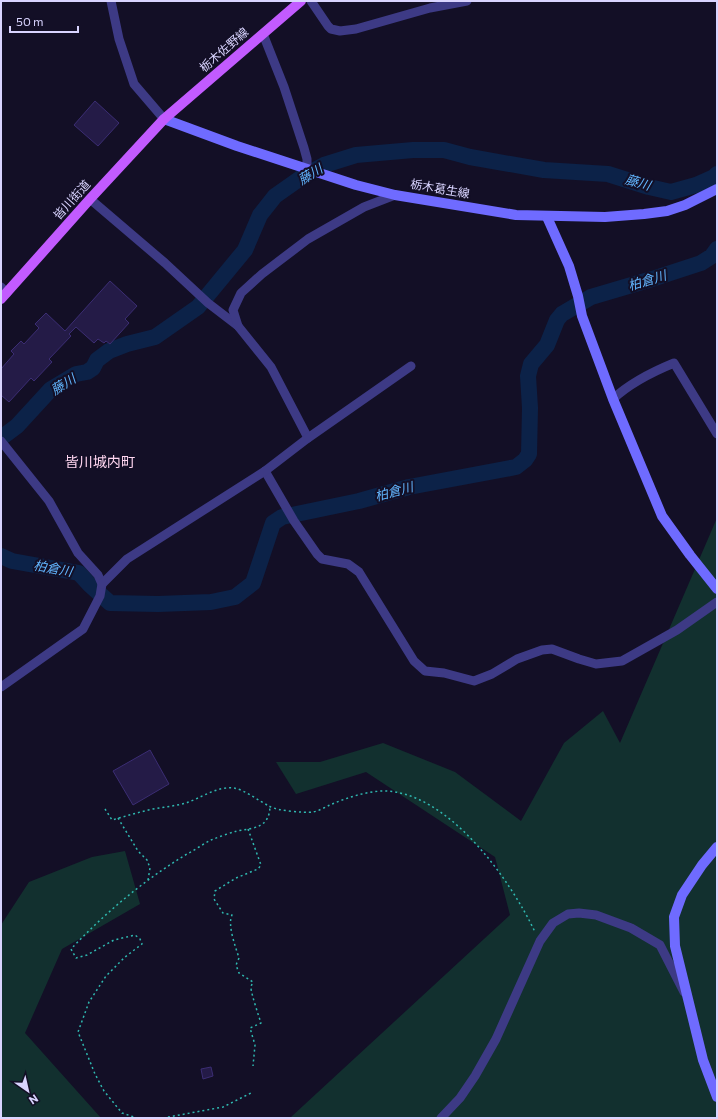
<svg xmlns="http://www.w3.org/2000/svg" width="718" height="1119" font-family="Commissioner,'Noto Sans JP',sans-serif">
<rect width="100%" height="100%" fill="#130f26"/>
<!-- green -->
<g fill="#12302f">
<polygon points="717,518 717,1118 287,1118 291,1117 510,915 495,857 366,772 296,794 276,762 320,762 383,743 455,772 521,821 564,743 603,711 620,743"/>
<polygon points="125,851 140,904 62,949 25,1033 101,1118 1,1118 1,925 29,882 92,857"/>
</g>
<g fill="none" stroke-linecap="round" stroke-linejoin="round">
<!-- river -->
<g stroke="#0c2248" stroke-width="16">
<polyline points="1,438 17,426 51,389 76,374 87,372 93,368 97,360 109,351 127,344 155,337 198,307 245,250 260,215 275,196 302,177 324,165 356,155 413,150 444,150 470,157 544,170 608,174 649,187 671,192 696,185 714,177 717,174"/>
<polyline points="1,556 12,561 79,573 90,585 110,603 158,604 211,602 235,597 253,583 273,523 282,517 359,501 409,487 516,467 525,460 529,454 530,408 528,376 531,364 547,345 557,320 562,314 591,297 652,279 701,263 712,256 717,249"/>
</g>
</g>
<!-- building -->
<g fill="#241b47" stroke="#3b2d73">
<polygon points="95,101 119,123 98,146 74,125"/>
<polygon points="110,281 137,306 125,319 129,323 110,344 106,341 104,343 98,339 94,343 76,327 69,334 71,336 49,359 52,362 34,381 31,378 9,402 1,395 1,369 14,354 11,351 21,341 24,344 39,328 35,324 46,313 65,331"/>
<polygon points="150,750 169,784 133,805 113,771"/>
<polygon points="211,1067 213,1076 203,1079 201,1069"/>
</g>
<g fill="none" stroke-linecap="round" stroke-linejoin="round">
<!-- path -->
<g stroke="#2fb8b0" stroke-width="1.5" stroke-dasharray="2 3" stroke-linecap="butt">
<path d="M105,809l7,11c14,-4 27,-8 41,-11 11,-2 22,-3 33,-6 15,-5 31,-17 48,-15 11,2 25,13 35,18 8,5 35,7 44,6 6,-1 12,-5 17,-7 16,-7 34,-13 52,-14 65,-1 128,88 153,141"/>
<polyline points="118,818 138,851 147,860 150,868 148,880"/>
<path d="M248,829l13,36 -3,4 -22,9 -21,13 -1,8 9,14 9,2c-5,10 4,33 7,43l-3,7 3,8 14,9c-1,2 -2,4 -2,6 0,5 8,29 10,35l-11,5 5,17 -2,21"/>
<path d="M148,1118h-11l-15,-5 -18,-22 -9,-17 -17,-42 11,-30 17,-26 19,-19 17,-13 -2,-5 -5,-4 -21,5 -27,15 -11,3 -5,-9c34,-36 73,-69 116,-95 8,-4 16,-10 24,-14 8,-3 18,-7 26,-9 17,-3 32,-3 33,-24"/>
<polyline points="163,1118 223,1107 253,1092"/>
</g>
<!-- street -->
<g stroke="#3d3a85" stroke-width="9">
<polyline points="111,1 119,39 134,84 164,119"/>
<polyline points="311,1 328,26 331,29 340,31 356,29 430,8 467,1"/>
<polyline points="263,34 284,87 304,148 307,159 307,164 304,168"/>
<polyline points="90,199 165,263 208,303 238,326 271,367 308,438"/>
<polyline points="1,287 7,293"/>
<polyline points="238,326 233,310 241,293 262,274 308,239 364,207 395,195"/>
<path d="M613,399c17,-16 39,-27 61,-36l43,71"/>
<polyline points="1,441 49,501 78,553 98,575 102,584 100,596 83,629 1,687"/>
<polyline points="265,471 294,521 317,554 322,559 348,564 359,572 414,661 425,671 444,673 474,681 492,674 517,659 542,650 552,649 579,659 596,664 622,661 677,630 717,602"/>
<polyline points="102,584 127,559 265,471 308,438 411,366"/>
<polyline points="441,1118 460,1098 475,1076 496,1039 540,941 553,923 568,914 579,913 596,915 631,928 660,945 684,992"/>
</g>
<!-- secondary -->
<g stroke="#6f6bff" stroke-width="10">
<polyline points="164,119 237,146 356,185 395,195 516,215 605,217 644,214 667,211 685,205 717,189"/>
<polyline points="547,217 569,266 578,296 582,316 613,399 662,516 690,555 717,589"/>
<polyline points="717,847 702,865 682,895 674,917 675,946 703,1060 717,1097"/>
</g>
<!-- primary -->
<polyline stroke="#c25bff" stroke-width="10" points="1,299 90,199 164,119 301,1"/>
</g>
<g text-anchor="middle" stroke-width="4" stroke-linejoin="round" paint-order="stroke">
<!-- street labels -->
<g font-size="12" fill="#d9d4ff" stroke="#130f26">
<text transform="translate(224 50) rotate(-41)" y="4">栃木佐野線</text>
<text transform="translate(440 189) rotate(10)" y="4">栃木葛生線</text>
<text transform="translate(72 200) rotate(-48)" y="4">皆川街道</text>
</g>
<!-- water labels -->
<g font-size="13" font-style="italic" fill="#62b6ff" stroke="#130f26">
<text transform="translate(310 174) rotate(-31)" y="5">藤川</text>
<text transform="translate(638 182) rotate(16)" y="5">藤川</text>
<text transform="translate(647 280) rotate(-17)" y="5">柏倉川</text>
<text transform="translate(63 384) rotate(-32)" y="5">藤川</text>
<text transform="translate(394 491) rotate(-15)" y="5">柏倉川</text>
<text transform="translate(53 568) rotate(10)" y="5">柏倉川</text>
</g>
<!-- quarter labels -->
<g font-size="14" fill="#ffd6f0" stroke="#130f26">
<text x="100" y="467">皆川城内町</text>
</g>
</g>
<!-- border -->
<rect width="718" height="1119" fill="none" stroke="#d9d4ff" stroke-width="4"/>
<!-- north arrow -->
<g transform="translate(28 1091) rotate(146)" stroke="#130f26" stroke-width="3" paint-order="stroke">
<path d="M0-3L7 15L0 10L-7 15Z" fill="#d9d4ff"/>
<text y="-6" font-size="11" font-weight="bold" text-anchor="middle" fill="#d9d4ff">N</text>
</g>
<!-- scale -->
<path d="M10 26v6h68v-6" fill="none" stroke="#d9d4ff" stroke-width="2"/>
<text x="16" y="26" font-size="12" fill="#d9d4ff" stroke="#130f26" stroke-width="3" paint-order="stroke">50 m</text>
</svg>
